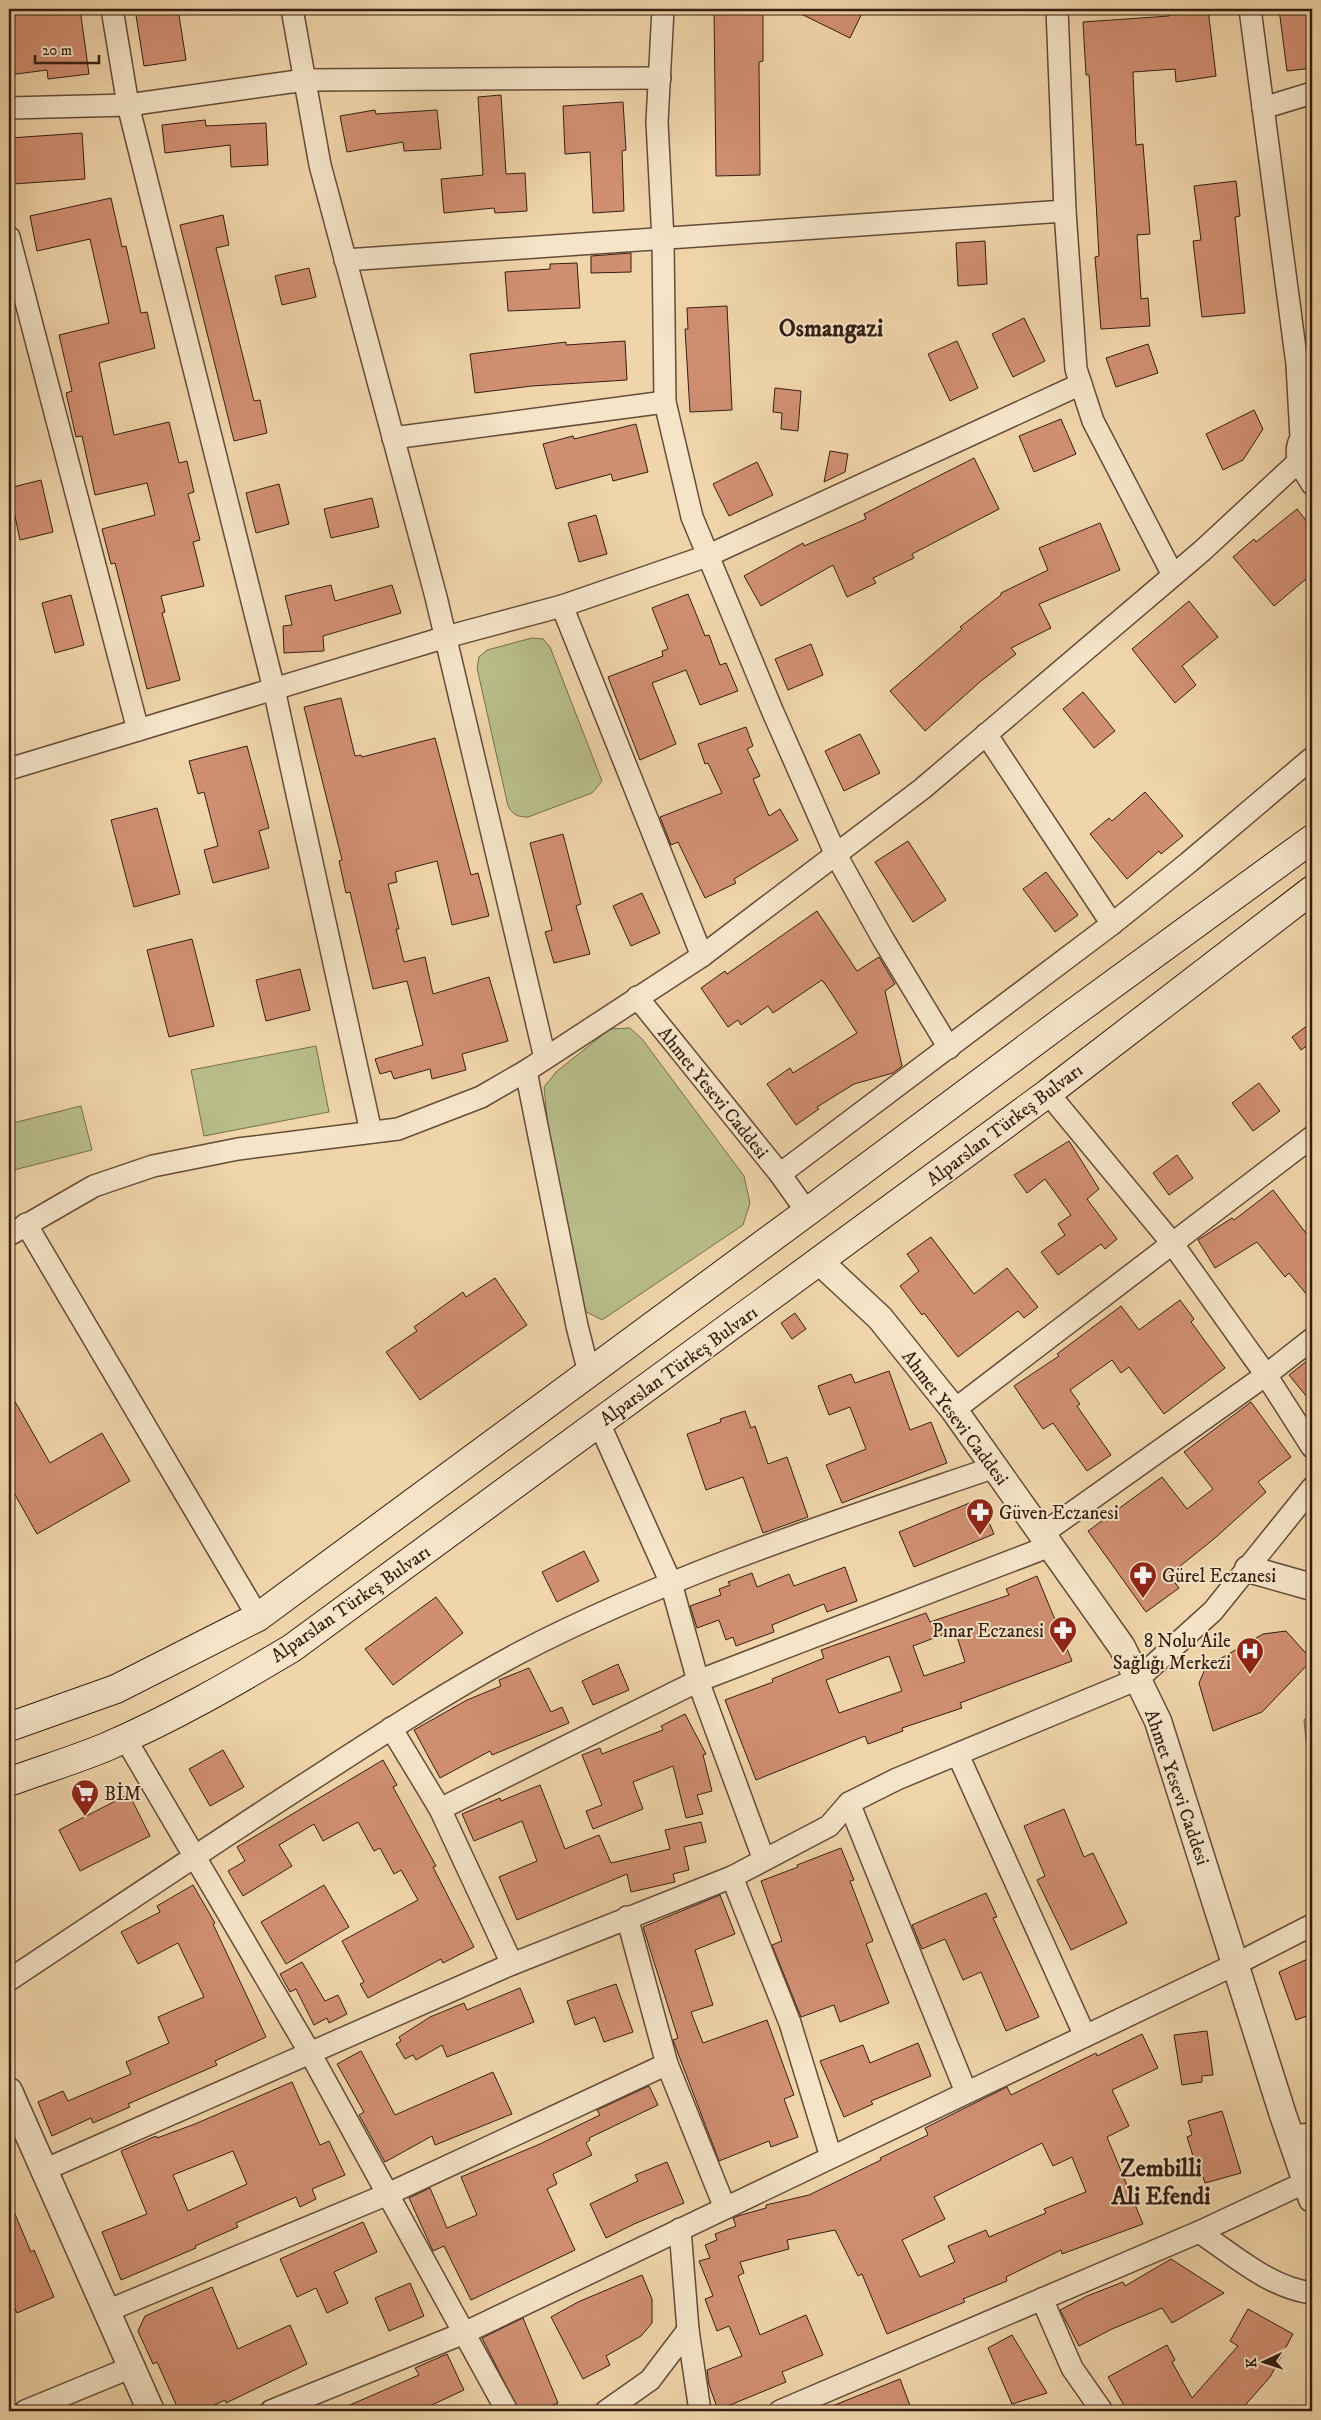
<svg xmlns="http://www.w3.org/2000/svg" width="1321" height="2420" font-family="'IM FELL DW Pica',serif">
<rect width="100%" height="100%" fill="#f0d5aa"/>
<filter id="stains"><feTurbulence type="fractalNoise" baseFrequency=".004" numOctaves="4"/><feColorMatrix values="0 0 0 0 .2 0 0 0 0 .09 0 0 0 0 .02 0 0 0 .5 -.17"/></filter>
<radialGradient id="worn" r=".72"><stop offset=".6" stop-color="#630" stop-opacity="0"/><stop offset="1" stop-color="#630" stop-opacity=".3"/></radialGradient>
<!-- green -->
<g fill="#b8bd8a" stroke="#766e4e">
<path d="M532,638l11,1 7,8 52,134 -10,12 -64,24c-10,0 -15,-2 -20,-11l-31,-138 2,-11 8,-7z"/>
<polygon points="630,1028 642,1039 744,1176 750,1203 743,1225 602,1320 575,1306 564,1284 544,1087 556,1072 610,1029"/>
<polygon points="316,1046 329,1112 204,1136 191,1070"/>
<polygon points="81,1106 92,1150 14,1170 9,1147 9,1124"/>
<polygon points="1312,1711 1312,1773 1308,1761 1304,1720"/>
</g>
<!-- building -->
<g fill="#d18f72" stroke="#351e13" fill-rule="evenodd">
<polygon points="9,9 80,9 89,74 48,79 47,70 9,75"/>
<polygon points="135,9 178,9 186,60 144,66"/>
<polygon points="714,9 763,9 763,61 759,62 760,175 716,176"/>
<polygon points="791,9 864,9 850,38"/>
<polygon points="1168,9 1208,9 1216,76 1176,82 1175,69 1133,72 1136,145 1143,144 1150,234 1137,235 1141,299 1148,298 1150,326 1101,329 1095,257 1099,256 1089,75 1086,75 1083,22 1169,16"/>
<polygon points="1279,9 1312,9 1312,68 1287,71"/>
<polygon points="501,95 506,174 525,173 527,211 495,213 494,208 444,213 441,179 483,175 478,97"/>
<polygon points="623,102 626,150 622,151 624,211 593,213 590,152 565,154 563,106"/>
<polygon points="375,110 376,114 437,110 441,149 404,151 403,142 347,152 340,116"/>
<polygon points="205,120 206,126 266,123 268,165 231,167 230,145 165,153 162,125"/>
<polygon points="82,133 85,179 13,184 10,138"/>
<polygon points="1236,181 1240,216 1235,217 1245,313 1202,317 1193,241 1201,240 1194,186"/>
<polygon points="111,198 122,247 126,246 141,313 147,312 155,348 99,363 114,435 169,422 179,463 187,461 194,492 188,494 200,540 193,542 204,586 161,596 165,612 162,613 180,680 147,689 115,563 111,564 102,529 155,515 147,483 95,495 82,436 76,437 66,393 72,391 59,335 109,323 90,239 37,251 30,216"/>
<polygon points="223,215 229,245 216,248 254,401 260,400 267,433 234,441 180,225"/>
<polygon points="985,241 987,284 958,286 956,243"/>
<polygon points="631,253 631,272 591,273 591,256"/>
<polygon points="577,263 580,308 508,311 505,272 550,269 550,264"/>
<polygon points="309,268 316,297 282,305 275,276"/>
<polygon points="727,306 732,410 690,412 685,329 688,329 687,308"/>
<polygon points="1024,318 1045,361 1013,377 992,334"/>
<polygon points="625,341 627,380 532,386 475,393 470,354 566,342 566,345"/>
<polygon points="957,341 978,388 950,401 928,354"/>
<polygon points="1148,344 1158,373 1116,387 1106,358"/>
<polygon points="775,388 801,391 798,431 781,429 782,413 773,412"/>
<polygon points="1254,410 1263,429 1243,460 1223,470 1206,434"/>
<polygon points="1061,419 1076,454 1034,472 1019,436"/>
<polygon points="636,424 648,472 613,481 611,474 556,489 543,444 573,436 574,439"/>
<polygon points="830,451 848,454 845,472 824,482"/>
<polygon points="974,458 999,509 912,554 914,558 873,578 876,583 847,597 833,565 761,606 744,576 803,543 804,546 866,519 864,514"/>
<polygon points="757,462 773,495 729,516 713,484"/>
<polygon points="41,480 53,532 20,540 9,488"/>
<polygon points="279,484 289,524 256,533 246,493"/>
<polygon points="372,498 379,527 331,538 324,509"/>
<polygon points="1297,509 1312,528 1312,574 1274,606 1233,557 1254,539 1256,542"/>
<polygon points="596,515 607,554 579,562 568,523"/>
<polygon points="1100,523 1120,570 1039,604 1051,628 1011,648 1016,654 981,681 925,731 890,691 962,629 960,627 1001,595 1001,593 1048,570 1039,548"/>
<polygon points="331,585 335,601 392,585 401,613 323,636 324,651 284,653 283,626 292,625 285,596"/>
<polygon points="688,594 705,636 709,635 720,665 726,663 738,691 700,705 686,670 652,683 676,744 640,760 608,677 663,656 662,651 668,649 652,608"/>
<polygon points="71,595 84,645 55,653 42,603"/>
<polygon points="1189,601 1218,637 1182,666 1196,685 1175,703 1132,649"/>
<polygon points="811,644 823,675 788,690 775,659"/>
<polygon points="1083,692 1115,731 1094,748 1063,709"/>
<polygon points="341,698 355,756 361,755 362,757 435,738 471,875 478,873 489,916 452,925 437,861 395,872 397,882 388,884 399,929 396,929 404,962 425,957 433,994 489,977 508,1041 462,1054 466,1070 432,1079 430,1069 394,1079 391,1071 380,1074 375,1059 423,1045 407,981 373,989 350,892 346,893 339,861 342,860 304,707"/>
<polygon points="746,727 753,746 747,749 760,776 753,779 769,816 780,809 798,840 734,879 736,883 705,898 678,842 671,845 660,817 722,793 708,763 705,764 698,744"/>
<polygon points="860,734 880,773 844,791 825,751"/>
<polygon points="247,746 269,828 259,831 269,868 213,883 204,850 218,846 204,792 198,794 189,761"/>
<polygon points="1145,792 1183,836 1161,854 1159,851 1127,879 1090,834 1109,818 1112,821"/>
<polygon points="157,808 180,894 134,907 111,820"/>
<polygon points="563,834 581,904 576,906 590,954 554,963 545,932 552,930 530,843"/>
<polygon points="908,841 946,900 913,922 875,862"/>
<polygon points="1046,872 1078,915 1055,932 1023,889"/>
<polygon points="642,893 660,933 631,946 613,906"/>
<polygon points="817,911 857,971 879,957 895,984 885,991 902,1066 893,1073 854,1084 817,1107 819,1109 796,1125 767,1084 790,1068 793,1073 857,1033 828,988 822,980 773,1013 768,1006 741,1025 738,1020 728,1027 701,988 725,971 727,974"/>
<polygon points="192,939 214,1026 169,1037 147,950"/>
<polygon points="300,969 310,1010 266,1021 256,980"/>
<polygon points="1312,1022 1312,1042 1301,1050 1292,1037"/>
<polygon points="1259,1083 1280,1111 1253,1131 1232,1103"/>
<polygon points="1069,1141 1099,1189 1087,1199 1117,1239 1105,1249 1101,1244 1058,1275 1041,1252 1065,1235 1058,1224 1071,1215 1045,1179 1027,1193 1014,1175"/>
<polygon points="1177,1155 1193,1178 1169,1195 1153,1173"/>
<polygon points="1273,1190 1312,1241 1312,1301 1289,1273 1285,1277 1257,1242 1215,1268 1198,1240 1232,1218 1234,1220"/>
<polygon points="931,1237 974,1294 1007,1268 1038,1307 1024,1318 1018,1311 958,1357 924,1313 922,1315 900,1286 919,1271 907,1254"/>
<polygon points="495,1278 527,1325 420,1400 386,1352 417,1331 414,1327 463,1292 466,1297"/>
<polygon points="1180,1300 1194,1319 1191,1322 1225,1368 1164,1414 1129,1367 1121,1373 1112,1360 1070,1390 1080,1404 1077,1406 1111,1455 1087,1471 1053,1423 1043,1429 1014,1386 1059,1356 1057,1354 1121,1306 1139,1330"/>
<polygon points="795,1313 806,1329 792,1339 781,1323"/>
<polygon points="1312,1357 1312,1403 1289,1375"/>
<polygon points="889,1371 910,1430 931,1422 947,1463 842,1503 826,1465 866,1449 850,1407 829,1415 818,1386 851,1374 855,1383"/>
<polygon points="9,1391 50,1463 102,1433 130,1481 37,1534 9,1484"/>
<polygon points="1251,1402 1291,1457 1258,1482 1266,1492 1215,1538 1169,1575 1179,1588 1146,1612 1088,1531 1162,1477 1187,1509 1213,1489 1184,1452"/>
<polygon points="745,1411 751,1428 755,1426 768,1464 787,1457 808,1517 763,1533 743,1477 706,1490 687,1434 721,1422 720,1419"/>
<polygon points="979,1499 994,1534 914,1567 899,1532"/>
<polygon points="584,1551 599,1581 557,1602 542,1572"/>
<polygon points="845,1567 857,1601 827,1612 824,1604 772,1625 774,1632 736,1646 733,1637 726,1640 719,1620 697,1628 690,1606 721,1595 719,1589 730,1585 728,1582 752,1573 757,1587 789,1574 794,1586"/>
<path d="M1037,1576l35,85 -112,42 2,5 -60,20 1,3 -35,13 -3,-8 -109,44 -31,-80 48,-18 -1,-3 52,-21 -3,-8 105,-37 4,9 79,-27 -3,-6zM955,1630l10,32 -41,14 -11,-30zM889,1656l13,35 -63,22 -13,-33z"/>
<polygon points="436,1597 463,1633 393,1685 365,1649"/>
<polygon points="1286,1631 1312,1660 1262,1712 1213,1731 1199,1683 1206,1667 1263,1634"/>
<polygon points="618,1664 629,1690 593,1705 582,1681"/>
<polygon points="529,1668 551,1712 562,1707 569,1723 492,1755 490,1751 440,1778 414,1730 467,1700 501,1686 499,1680"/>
<polygon points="685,1714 706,1754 703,1755 712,1791 697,1795 703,1814 686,1818 673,1766 633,1782 643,1809 593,1829 586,1811 602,1805 582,1755 600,1748 602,1754 663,1730 661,1726"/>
<polygon points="223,1750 244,1787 210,1806 189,1769"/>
<polygon points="383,1760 397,1785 393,1787 436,1866 433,1867 474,1947 443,1963 441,1959 368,1998 360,1984 364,1982 342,1941 418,1900 401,1870 394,1874 380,1848 374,1851 358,1822 323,1841 314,1824 279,1845 292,1866 243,1896 228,1871 245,1861 237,1847"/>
<polygon points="540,1785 565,1849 599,1835 611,1863 670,1849 665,1830 701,1822 706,1842 684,1847 689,1870 673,1874 675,1882 631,1892 627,1874 517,1920 499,1877 537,1861 522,1821 474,1841 462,1814 500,1798 501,1801"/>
<polygon points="129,1794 150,1836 80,1871 59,1830"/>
<polygon points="1064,1809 1084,1857 1093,1853 1127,1923 1071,1950 1037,1880 1045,1876 1024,1826"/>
<polygon points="841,1848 854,1880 850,1881 873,1941 866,1944 889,2003 840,2022 834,2005 801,2017 772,1945 782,1941 761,1881 798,1867 797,1865"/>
<polygon points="193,1885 215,1923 213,1924 266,2037 215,2061 217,2065 128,2104 130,2107 93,2123 91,2118 52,2136 38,2102 63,2091 68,2101 131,2074 126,2062 169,2043 158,2017 204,1997 178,1943 138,1964 121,1932 160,1912 157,1906"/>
<polygon points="324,1885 349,1927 286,1964 261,1922"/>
<polygon points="986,1893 997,1917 993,1918 1039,2017 1006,2031 981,1972 963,1980 945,1939 922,1949 912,1925"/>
<polygon points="720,1895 735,1934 695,1950 713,2005 691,2012 703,2043 767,2020 794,2095 784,2099 798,2137 771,2147 769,2141 719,2161 676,2048 673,2040 678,2038 643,1927"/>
<polygon points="1312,1957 1312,2014 1296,2020 1279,1972"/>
<polygon points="302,1962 325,2001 338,1995 347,2014 329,2023 327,2018 314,2025 296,1989 290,1992 280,1974"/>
<polygon points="616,1984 633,2032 604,2042 595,2017 575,2025 567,2001"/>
<polygon points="520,1988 534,2022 447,2057 442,2045 416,2060 413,2055 405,2059 396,2044 401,2041 399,2037 430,2017 464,2003 467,2010"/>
<polygon points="1207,2031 1213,2075 1202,2076 1202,2082 1182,2085 1174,2035"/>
<path d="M1142,2034l16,34 -46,22 17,36 -22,11 36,87 -81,30 -1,-4 -55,27 1,4 -44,18 2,3 -78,32 -25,-60 -4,2 -23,-46 -48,10 2,9 -49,13 4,11 -6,3 22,59 46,-20 17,40 -41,17 4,10 -68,28 -9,-25 -2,-15 35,-14 -13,-30 -12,5 -12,-32 8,-3 -14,-35 11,-3 -5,-13 12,-5 -2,-6 21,-8 -3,-8 5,-2 28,-8v-3l43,-10 72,-35 -1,-2 48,-23 -3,-7 82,-41 4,8 85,-42 1,3zM1042,2143l11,23 19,-9 14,35 -42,17 2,4 -57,24 -3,-7 -38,16 7,16 -35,15 -18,-37 43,-21 -11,-22z"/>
<polygon points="918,2043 931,2076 871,2101 873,2104 844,2117 820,2061 863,2045 870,2063"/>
<polygon points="361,2051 395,2115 493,2072 512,2114 435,2145 432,2136 385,2162 359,2115 364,2112 337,2064"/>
<path d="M292,2082l28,63 9,-4 16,34 -33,14 4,10 -16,8 -4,-10 -60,26 2,4 -43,19 1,2 -75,32 -19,-48 45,-18 -26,-63 35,-15 1,2 38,-14zM233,2151l14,33 -59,27 -15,-36z"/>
<polygon points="649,2086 658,2105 589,2138 590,2140 586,2143 592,2155 553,2174 557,2184 547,2189 575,2250 471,2300 444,2246 433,2251 409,2198 430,2188 447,2228 477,2215 461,2177 540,2144 600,2115 597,2110"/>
<polygon points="1222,2111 1241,2173 1205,2183 1201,2171 1198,2172 1187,2137 1192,2135 1188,2121"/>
<polygon points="667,2162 684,2203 634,2224 606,2238 590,2204 638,2181 635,2175"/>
<polygon points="9,2200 31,2252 34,2250 54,2297 17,2313 9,2296"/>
<polygon points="363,2222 377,2252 334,2272 348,2303 327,2313 316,2288 297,2297 280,2259"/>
<polygon points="1171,2259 1224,2293 1172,2323 1162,2308 1112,2329 1079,2346 1060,2310 1087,2296 1123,2282 1125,2286"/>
<polygon points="642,2275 652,2299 652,2323 641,2336 606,2356 610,2365 583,2379 551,2317 578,2302"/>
<polygon points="410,2283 424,2316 389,2331 375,2298"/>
<polygon points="212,2287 238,2349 290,2325 307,2364 226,2403 225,2400 201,2411 179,2411 157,2362 153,2364 138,2331 145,2316"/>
<polygon points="1248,2309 1293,2334 1270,2377 1240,2411 1127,2411 1108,2377 1167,2345 1175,2360 1172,2362 1192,2398 1238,2346 1230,2341"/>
<polygon points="523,2318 558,2403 539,2411 519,2411 482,2338"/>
<polygon points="1012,2335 1047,2393 1012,2404 988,2348"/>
<polygon points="447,2354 464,2390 419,2411 336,2411 419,2375 415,2368"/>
<polygon points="900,2379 912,2411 822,2411 822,2410"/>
</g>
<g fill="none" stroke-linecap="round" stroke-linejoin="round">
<!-- minor casing -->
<g stroke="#644c39" stroke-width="24">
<g id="minor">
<polyline points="112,9 128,105 274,689 371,1132"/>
<polyline points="292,9 320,165 436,597 545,1058"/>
<polyline points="663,9 657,122 663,240 665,402 692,517 772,710 836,855 883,939 949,1048"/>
<polyline points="1057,9 1065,211 1076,369 1093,421 1173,575"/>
<path d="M1250,9l47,355 4,74c-10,18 2,31 11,46"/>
<polyline points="9,108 128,105 305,80 660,78"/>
<polyline points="1263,108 1312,93"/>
<polyline points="9,237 138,730"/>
<polyline points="345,260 1065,211"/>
<polyline points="393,438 665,402"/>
<polyline points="562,606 702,956"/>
<polyline points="986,734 1112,924"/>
<polyline points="9,769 446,637 562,606 707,556 1081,384"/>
<polyline points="637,997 780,1174 807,1212"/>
<polyline points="526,1071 577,1326 589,1373"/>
<polyline points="1048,1093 1172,1243 1266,1375 1312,1447"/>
<polyline points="780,1174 1112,924 1188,863 1312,758"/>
<polyline points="26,1224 258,1617"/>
<polyline points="9,1235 94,1186 153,1166 238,1149 398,1129 481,1097 526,1071 702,956 922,789 1202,551 1298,462 1312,455"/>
<polyline points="954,1410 1312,1137"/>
<polyline points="599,1423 671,1583 698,1681 764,1860"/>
<polyline points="1042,1534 1266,1375 1312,1339"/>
<polyline points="391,1728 440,1809 512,1964"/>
<polyline points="125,1738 310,2053 507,2411"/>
<polyline points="958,1755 1085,2036"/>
<polyline points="849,1803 966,2092"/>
<polyline points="440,1809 698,1681 1050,1546"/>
<polyline points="732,1877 790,2023 831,2157"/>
<polyline points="627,1917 667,2064 725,2208"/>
<path d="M9,1980c101,-67 202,-135 304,-201 68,-44 135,-88 206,-126 152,-79 315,-131 476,-186"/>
<polyline points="1290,2136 1312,2134"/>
<polyline points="44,2170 512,1964 732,1877 829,1826 849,1803 897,1779 1138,1679 1213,1611 1312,1488"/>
<polyline points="680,2229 688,2330 700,2411"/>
<path d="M1199,2232c35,23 71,56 113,61"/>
<polyline points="1042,2299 1072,2368 1102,2411"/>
<polyline points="107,2311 388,2194 667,2064"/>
<polyline points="25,2411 132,2367"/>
<polyline points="271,2411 464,2333 1236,1964 1312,1925"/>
<polyline points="606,2411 650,2380 688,2330"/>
<polyline points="780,2411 1199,2232 1306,2182"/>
</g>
</g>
<!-- tertiary casing -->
<g stroke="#644c39" stroke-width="29">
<g id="tertiary">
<polyline points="819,1261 880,1318 954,1410 1122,1647 1158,1721 1283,2115 1312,2199"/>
<polyline points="1248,1569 1312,1587"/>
<polyline points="9,2091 151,2411"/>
</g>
</g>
<!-- secondary casing -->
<g stroke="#351e13" stroke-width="30">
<g id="secondary">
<polyline points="9,1727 116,1689 258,1617 807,1212 1068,1017 1312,839"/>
<path d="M9,1782c32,-12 66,-22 97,-35 65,-28 126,-63 186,-99l756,-555 264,-203"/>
</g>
</g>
<!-- minor -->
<use href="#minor" stroke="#f5e4c8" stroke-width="21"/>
<!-- tertiary -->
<use href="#tertiary" stroke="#f5e4c8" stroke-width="26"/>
<!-- secondary -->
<use href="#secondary" stroke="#f5e4c8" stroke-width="28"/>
</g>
<!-- icons -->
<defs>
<g id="pharmacy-pin" transform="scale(1.4375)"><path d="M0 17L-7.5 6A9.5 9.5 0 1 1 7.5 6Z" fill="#8f2418" stroke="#f5e4c8"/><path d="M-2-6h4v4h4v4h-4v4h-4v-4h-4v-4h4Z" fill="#fff"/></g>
<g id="hospital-pin" transform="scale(1.4375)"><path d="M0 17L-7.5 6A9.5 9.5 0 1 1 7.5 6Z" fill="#8f2418" stroke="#f5e4c8"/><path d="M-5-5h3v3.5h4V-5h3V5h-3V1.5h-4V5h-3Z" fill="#fff"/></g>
<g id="supermarket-pin" transform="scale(1.4375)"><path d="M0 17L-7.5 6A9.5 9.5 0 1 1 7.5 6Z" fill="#8f2418" stroke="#f5e4c8"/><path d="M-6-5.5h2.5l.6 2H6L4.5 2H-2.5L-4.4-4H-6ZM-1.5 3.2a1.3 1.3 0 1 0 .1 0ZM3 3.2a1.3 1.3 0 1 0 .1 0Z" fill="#fff"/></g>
</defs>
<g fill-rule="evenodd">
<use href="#pharmacy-pin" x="980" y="1512"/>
<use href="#pharmacy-pin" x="1143" y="1575"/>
<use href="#pharmacy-pin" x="1063" y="1630"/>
<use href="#hospital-pin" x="1250" y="1651"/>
<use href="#supermarket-pin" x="85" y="1793"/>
</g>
<g text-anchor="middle" stroke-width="4" stroke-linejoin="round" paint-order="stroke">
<!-- street labels -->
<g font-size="19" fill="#351e13" stroke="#f5e4c8">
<text transform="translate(714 1092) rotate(51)" y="7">Ahmet Yesevi Caddesi</text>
<text transform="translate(1004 1124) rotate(-37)" y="7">Alparslan Türkeş Bulvarı</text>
<text transform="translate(678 1365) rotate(-36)" y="7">Alparslan Türkeş Bulvarı</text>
<text transform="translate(956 1417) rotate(53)" y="7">Ahmet Yesevi Caddesi</text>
<text transform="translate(350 1603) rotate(-35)" y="7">Alparslan Türkeş Bulvarı</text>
<text transform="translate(1178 1787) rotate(71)" y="7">Ahmet Yesevi Caddesi</text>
</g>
<!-- poi labels -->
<g font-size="19" fill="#351e13" stroke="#f5e4c8" text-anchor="start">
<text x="999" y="1519">Güven Eczanesi</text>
<text x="1162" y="1582">Gürel Eczanesi</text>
<text x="1044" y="1637" text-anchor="end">Pınar Eczanesi</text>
<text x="1231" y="1647" text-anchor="end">8 Nolu Aile<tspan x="1231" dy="22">Sağlığı Merkezi</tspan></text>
<text x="104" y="1800">BİM</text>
</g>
<!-- district labels -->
<g font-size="24" font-weight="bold" fill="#351e13" stroke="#f5e4c8">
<text x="831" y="336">Osmangazi</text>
<text x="1161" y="2176">Zembilli<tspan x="1161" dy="28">Ali Efendi</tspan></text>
</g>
</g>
<!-- margin -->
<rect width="1321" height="2420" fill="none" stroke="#f0d5aa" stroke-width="30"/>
<rect x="10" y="10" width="1301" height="2400" fill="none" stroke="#351e13" stroke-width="2.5"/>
<rect x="15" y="15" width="1291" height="2390" fill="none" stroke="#351e13"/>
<!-- north arrow -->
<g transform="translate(1264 2362) rotate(266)" stroke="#f5e4c8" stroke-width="4" paint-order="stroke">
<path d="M0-4L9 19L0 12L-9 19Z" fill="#351e13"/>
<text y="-8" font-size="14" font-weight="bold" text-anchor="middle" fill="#351e13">K</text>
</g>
<!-- scale -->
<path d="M35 55v8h64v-8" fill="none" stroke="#351e13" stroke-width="2.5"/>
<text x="42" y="55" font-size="15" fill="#351e13" stroke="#f5e4c8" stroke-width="4" paint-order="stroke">20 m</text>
<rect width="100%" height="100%" filter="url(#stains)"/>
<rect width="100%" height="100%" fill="url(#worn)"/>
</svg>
